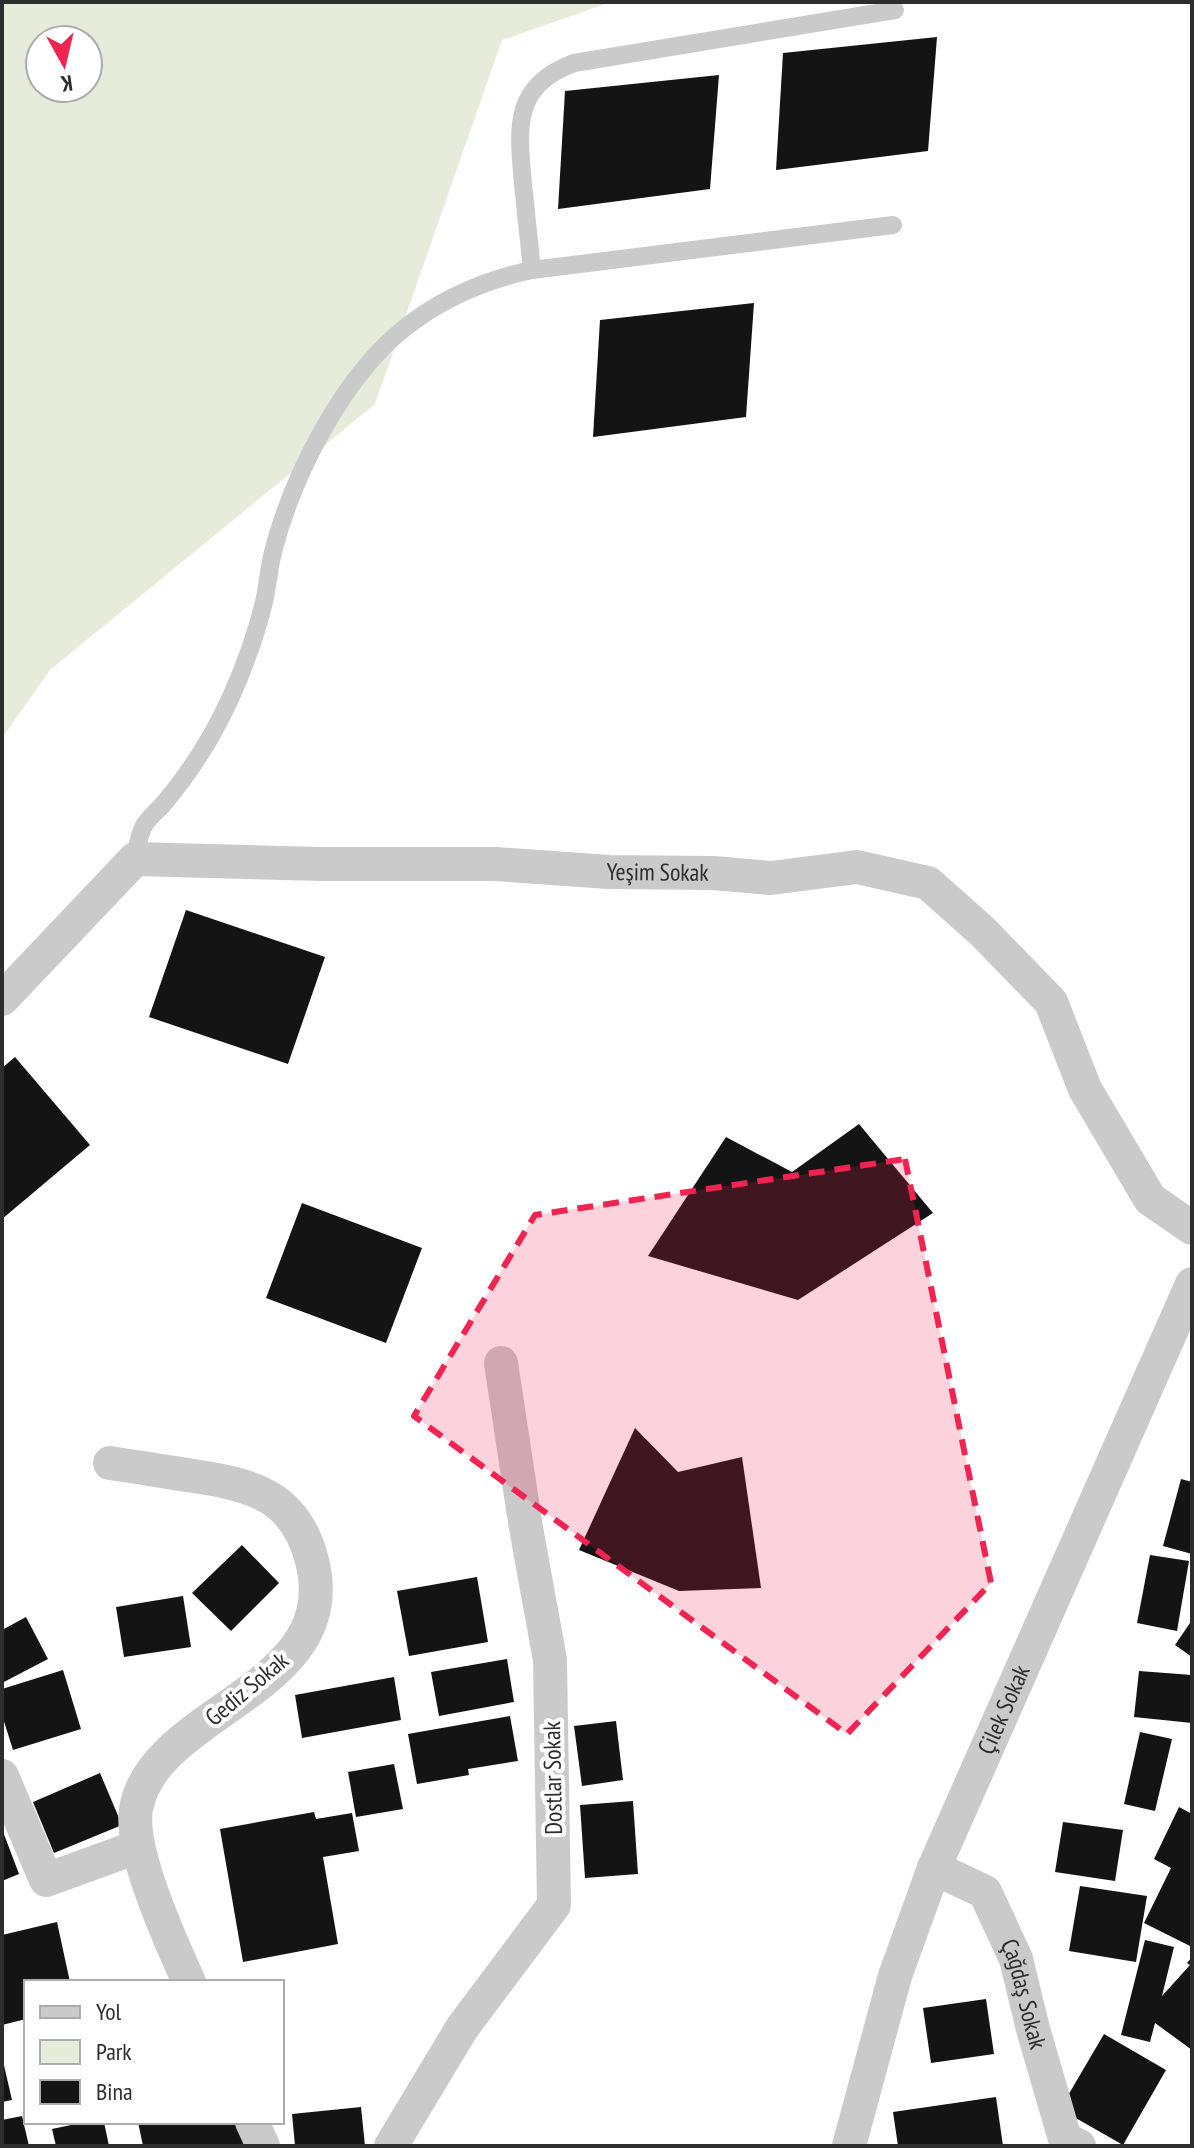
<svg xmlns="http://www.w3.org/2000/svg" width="1194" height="2148" font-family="'PT Sans Narrow',sans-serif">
<rect width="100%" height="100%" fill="#fff"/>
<!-- green -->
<path fill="#e6ecd9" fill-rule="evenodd" d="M2,2h609l-109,38 -127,364 -325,266 -48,68zM40,40h48v48h-48z"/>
<!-- building -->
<g fill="#141414">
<polygon points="937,37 928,151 776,170 783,53"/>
<polygon points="719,75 710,189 558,209 565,91"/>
<polygon points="754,303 746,417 593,437 600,320"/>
<polygon points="186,910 325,957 288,1064 149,1017"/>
<polygon points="15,1057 90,1145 2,1219 2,1068"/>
<polygon points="859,1124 933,1213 798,1300 648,1256 726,1137 792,1172"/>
<polygon points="302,1203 422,1248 386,1343 266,1298"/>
<polygon points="635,1428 678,1472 742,1457 761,1588 679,1591 579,1550"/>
<polygon points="1181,1479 1192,1482 1192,1554 1163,1546"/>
<polygon points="242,1545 279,1583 231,1631 192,1593"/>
<polygon points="1150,1555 1189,1561 1177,1631 1137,1623"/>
<polygon points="477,1577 488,1642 409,1656 397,1591"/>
<polygon points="183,1596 191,1647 124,1657 116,1607"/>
<polygon points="26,1617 48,1659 2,1683 2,1630"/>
<polygon points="1192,1620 1192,1657 1175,1645"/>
<polygon points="507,1659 514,1702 439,1716 431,1672"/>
<polygon points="63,1670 81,1729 13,1750 2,1715 2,1689"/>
<polygon points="1139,1671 1192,1675 1192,1723 1134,1717"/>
<polygon points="394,1677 401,1720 302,1738 295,1695"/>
<polygon points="510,1716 518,1761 468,1769 469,1775 417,1784 408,1734"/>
<polygon points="616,1721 623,1780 582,1786 574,1726"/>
<polygon points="1140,1732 1172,1739 1155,1811 1124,1804"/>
<polygon points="394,1764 403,1809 356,1817 348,1772"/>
<polygon points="100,1773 122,1825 54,1853 33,1802"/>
<polygon points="633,1801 638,1874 585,1878 580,1805"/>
<polygon points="1179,1807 1192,1814 1192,1947 1144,1923 1171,1868 1154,1859"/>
<polygon points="314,1812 316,1819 352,1813 359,1851 323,1857 338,1944 243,1962 220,1829"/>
<polygon points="1063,1822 1123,1830 1115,1881 1055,1872"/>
<polygon points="2,1829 19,1874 2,1881"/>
<polygon points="1080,1886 1147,1896 1136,1962 1069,1951"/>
<polygon points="57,1922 70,1982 26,1982 26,2019 2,2025 2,1935"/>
<polygon points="1145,1940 1174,1947 1162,1996 1190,1965 1187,1963 1192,1957 1192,2050 1155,2023 1150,2042 1121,2035"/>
<polygon points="986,1999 994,2054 931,2063 923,2008"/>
<polygon points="1104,2034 1166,2070 1123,2145 1060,2109"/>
<polygon points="3,2061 12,2100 2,2102 2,2062"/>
<polygon points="996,2097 1003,2146 898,2146 893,2112"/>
<polygon points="361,2107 365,2146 295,2146 292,2114"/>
<polygon points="22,2116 29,2146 2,2146 2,2120"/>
<polygon points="85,2122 104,2122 109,2146 56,2146 52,2129"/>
<polygon points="138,2122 239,2122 245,2146 143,2146"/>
</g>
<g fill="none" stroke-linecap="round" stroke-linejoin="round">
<!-- lane -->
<g stroke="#cacaca" stroke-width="18">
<path d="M532,270c-3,-29 -6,-57 -9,-86 -5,-56 -11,-98 51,-121l321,-53"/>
<path d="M135,859c2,-11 4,-26 10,-35 5,-8 14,-14 20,-22 26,-31 48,-66 65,-103 14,-31 26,-64 34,-97 4,-18 5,-36 10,-54 20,-75 70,-173 132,-221 38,-30 79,-47 126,-57l361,-45"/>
</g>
<!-- street -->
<g stroke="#cacaca" stroke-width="34">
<path id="s1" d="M2,999l133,-140 186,5h175l113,8 104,1 58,5 86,-11 71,16 55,49 68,70 34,87 65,110 42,29"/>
<path d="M110,1463c28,4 56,9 84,13 59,9 102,20 118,85 33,130 -159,148 -176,248 -7,42 35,133 53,173"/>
<polyline points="2,1776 46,1880 137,1847"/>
<path id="s2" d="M934,1868l51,24 31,67 17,70 32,110 14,7"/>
<polyline points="252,2122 263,2146"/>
<polyline points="391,2146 462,2028 554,1905 550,1660 526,1528 501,1363"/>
<path id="s3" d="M849,2146l46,-170 39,-108 258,-584"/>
</g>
</g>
<!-- marked area -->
<path fill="#f02351" fill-opacity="0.2" stroke="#f02351" stroke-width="6" stroke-dasharray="16 10" stroke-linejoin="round" d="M905,1159l86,424 -144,151 -433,-318 121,-201z"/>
<g text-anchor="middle" stroke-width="8" stroke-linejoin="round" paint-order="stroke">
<!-- street labels -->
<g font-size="24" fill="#2d2d2d" stroke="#fff">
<text dy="8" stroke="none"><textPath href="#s1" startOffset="716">Yeşim Sokak</textPath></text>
<text transform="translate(247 1689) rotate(-40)" y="8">Gediz Sokak</text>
<text dy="8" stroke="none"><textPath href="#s3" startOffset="464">Çilek Sokak</textPath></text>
<text transform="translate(553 1778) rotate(-91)" y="8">Dostlar Sokak</text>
<text dy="8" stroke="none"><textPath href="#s2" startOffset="166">Çağdaş Sokak</textPath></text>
</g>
</g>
<!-- border -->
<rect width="1194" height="2148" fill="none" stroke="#2d2d2d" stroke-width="8"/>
<!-- legend -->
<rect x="24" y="1980" width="260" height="144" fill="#ffffff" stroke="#ababab" stroke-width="2"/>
<rect x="40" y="2006" width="40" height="12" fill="#cacaca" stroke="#ababab" stroke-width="2"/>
<text x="96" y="2020" font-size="24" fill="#2d2d2d">Yol</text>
<rect x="40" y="2040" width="40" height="24" fill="#e6ecd9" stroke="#ababab" stroke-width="2"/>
<text x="96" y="2060" font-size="24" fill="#2d2d2d">Park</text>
<rect x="40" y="2080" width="40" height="24" fill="#141414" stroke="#ababab" stroke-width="2"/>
<text x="96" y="2100" font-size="24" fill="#2d2d2d">Bina</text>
<!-- north arrow -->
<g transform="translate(64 64) rotate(172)"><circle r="38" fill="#ffffff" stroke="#ababab" stroke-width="2"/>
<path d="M0-6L14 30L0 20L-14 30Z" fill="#f02351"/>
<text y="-12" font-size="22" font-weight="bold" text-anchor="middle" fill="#2d2d2d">K</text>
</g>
</svg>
